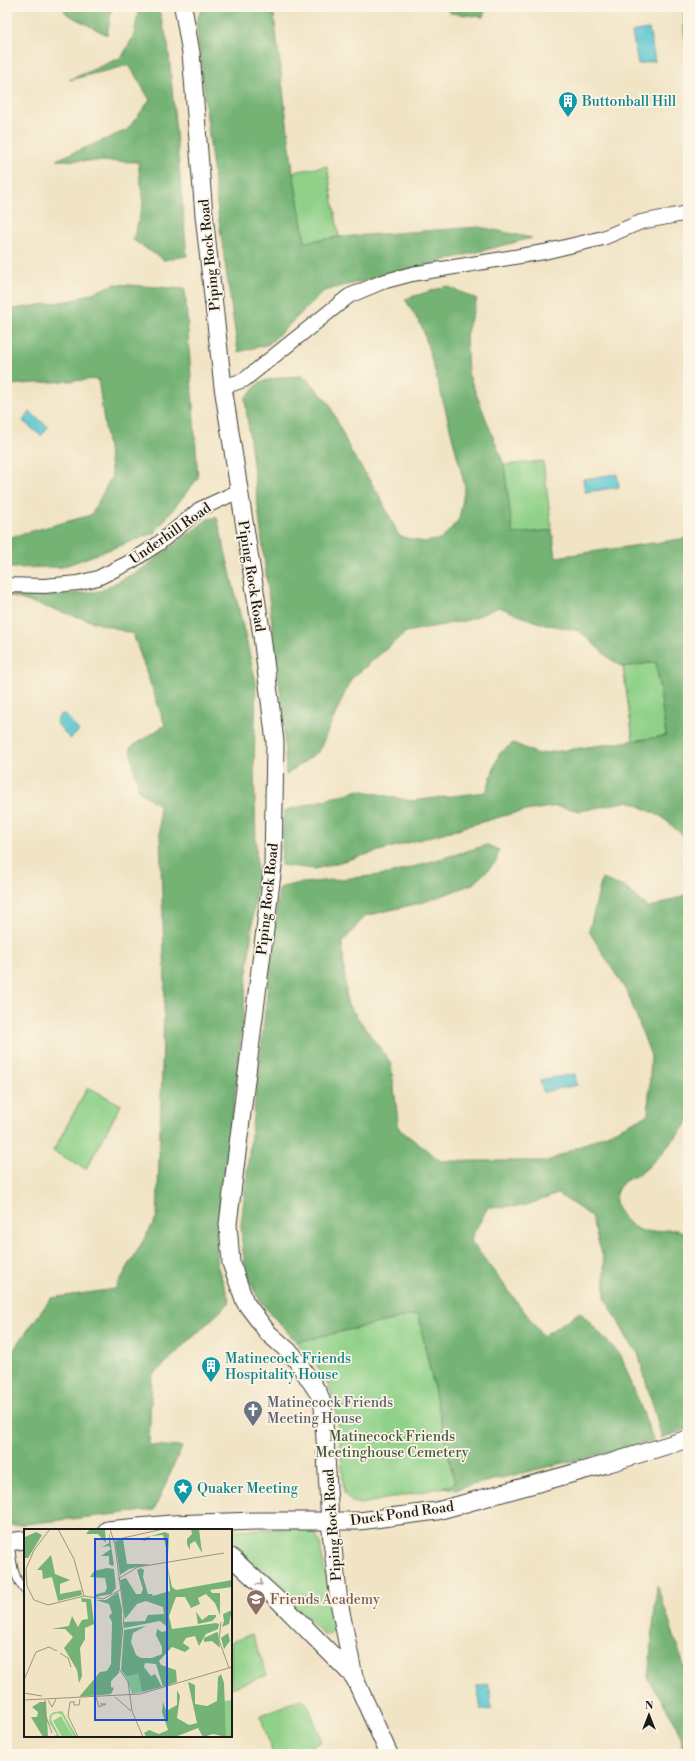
<svg xmlns="http://www.w3.org/2000/svg" width="695" height="1761" font-family="'Libre Bodoni',serif">
<rect width="100%" height="100%" fill="#fcf5e5"/>
<filter id="ink" filterUnits="userSpaceOnUse"><feTurbulence type="fractalNoise" baseFrequency=".025" numOctaves="2"/><feDisplacementMap in="SourceGraphic" scale="8" xChannelSelector="R" yChannelSelector="G"/><feConvolveMatrix kernelMatrix="1 2 1 2 8 2 1 2 1" color-interpolation-filters="sRGB"/></filter>
<filter id="wash" filterUnits="userSpaceOnUse"><feTurbulence type="fractalNoise" baseFrequency=".012" numOctaves="4" result="noise"/><feDisplacementMap in="SourceGraphic" scale="16" xChannelSelector="R" yChannelSelector="G"/><feGaussianBlur stdDeviation="0.9" result="paint"/><feColorMatrix in="noise" values="0 0 0 0 0 0 0 0 0 0 0 0 0 0 0 0 0 1.4 0 .05"/><feComposite in="paint" operator="in"/></filter>
<g filter="url(#wash)">
<rect width="100%" height="100%" fill="#f1e4c5"/>
<!-- green -->
<g fill="#90d189" stroke="#567652">
<polygon points="327,166 339,237 305,242 293,172"/>
<polygon points="543,461 552,530 512,535 504,465"/>
<polygon points="656,662 666,736 633,741 623,667"/>
<polygon points="88,1087 121,1105 86,1169 53,1151"/>
<polygon points="418,1314 455,1485 361,1504 352,1502 344,1493 339,1432 334,1401 330,1389 315,1362 296,1342"/>
<polygon points="308,1528 315,1533 320,1543 334,1629 333,1632 329,1635 324,1634 231,1550 231,1530"/>
<polygon points="252,1634 267,1675 231,1688 231,1642"/>
<polygon points="301,1699 307,1702 322,1741 298,1754 273,1754 260,1715"/>
</g>
<!-- forest -->
<g fill="#74b375" stroke="#486848">
<polygon points="62,7 112,7 107,35 67,14"/>
<polygon points="139,7 158,7 168,44 187,256 164,260 133,240 143,204 138,162 56,160 127,130 150,100 129,65 69,80 122,57 134,35"/>
<polygon points="210,7 273,7 293,172 305,242 339,237 479,227 532,238 324,291 269,344 238,352 219,221 196,23 202,8"/>
<polygon points="444,7 486,7 483,17 450,13"/>
<polygon points="684,7 688,7 688,57 684,32"/>
<polygon points="115,284 185,289 198,478 154,533 62,567 8,568 7,538 91,515 112,476 98,379 7,385 7,310 74,300"/>
<polygon points="447,286 477,299 466,335 468,373 504,465 513,534 552,530 556,557 688,538 688,840 662,817 629,801 580,811 556,806 514,813 315,869 281,865 284,811 359,790 411,801 486,792 499,754 513,743 538,754 666,736 656,662 623,667 609,658 579,631 536,622 499,607 468,620 406,632 351,679 319,751 286,775 283,715 245,398 260,382 281,377 304,376 329,403 351,452 378,493 399,536 423,542 442,539 459,519 465,487 445,408 423,329 405,299"/>
<polygon points="217,517 256,682 254,767 257,879 230,1142 217,1226 217,1265 230,1302 152,1376 149,1445 182,1447 154,1510 7,1526 7,1359 51,1298 115,1289 157,1217 165,982 159,805 139,791 130,748 165,725 133,634 7,595 52,596 100,591 142,569 208,519"/>
<path d="M487,845l12,5 -3,12 -23,22 -49,18 -59,14 -23,27 5,60 44,60 8,66 42,32h107l100,-46 3,-59 -23,-62 -39,-63 13,-52 22,8 25,21 39,-14v227c-8,13 -35,43 -47,52 -7,5 -17,6 -21,13 -12,16 4,38 20,44 12,5 25,-2 37,0 3,0 8,3 11,5v194l-26,9 -24,-85 -7,-8 -26,-47 -1,-37 -13,-45 -33,-22 -34,12 -36,1 -18,33 73,96 37,-24 41,44 33,85 -198,48 -13,-2 12,-3 -37,-170 -122,28c-12,-15 -28,-29 -38,-45 -14,-22 -16,-47 -17,-72l38,-337 16,-4 94,-10z"/>
<polygon points="657,1585 688,1678 688,1754 684,1754 677,1725 648,1679"/>
</g>
<!-- water -->
<g fill="#5ac7d1" stroke="#3b7276">
<polygon points="649,29 655,61 638,64 632,32"/>
<polygon points="30,412 48,427 41,436 23,421"/>
<polygon points="617,474 619,487 585,492 583,479"/>
<polygon points="65,714 79,731 70,739 56,722 60,715"/>
<polygon points="575,1074 577,1085 543,1092 540,1080"/>
<polygon points="488,1684 492,1709 481,1710 477,1686"/>
</g>
</g>
<g filter="url(#ink)">
<g fill="none" stroke-linecap="round" stroke-linejoin="round">
<!-- service casing -->
<g stroke="#3c3a35" stroke-width="9">
<path id="service" d="M10,1542c2,17 3,36 15,49"/>
</g>
<!-- minor casing -->
<g stroke="#3c3a35" stroke-width="16">
<g id="minor">
<polyline points="223,387 244,380 349,296 382,282 412,274 544,252 603,238 641,222 688,213"/>
<polyline points="7,585 44,586 78,583 98,578 132,561 158,544 200,509 239,491"/>
</g>
</g>
<!-- tertiary casing -->
<g stroke="#3c3a35" stroke-width="19">
<g id="tertiary">
<polyline points="183,7 191,53 204,215 223,387 262,636 275,742 273,866 228,1224 231,1263 245,1302 268,1333 293,1355 319,1394 323,1406 330,1522 339,1602 354,1677 389,1754"/>
<polyline points="107,1530 171,1524 255,1521 359,1521 437,1511 603,1465 688,1439"/>
<polyline points="7,1542 25,1540"/>
<polyline points="231,1557 279,1601 354,1677"/>
</g>
</g>
<!-- service -->
<use href="#service" stroke="#fff" stroke-width="7"/>
<!-- minor -->
<use href="#minor" stroke="#fff" stroke-width="14"/>
<!-- tertiary -->
<use href="#tertiary" stroke="#fff" stroke-width="17"/>
</g>
<!-- one-way arrows -->
<defs><path id="oneway-chevron" d="M-2-3.5L2.5 0L-2 3.5" fill="none" stroke-width="1.6" stroke-linecap="round" stroke-linejoin="round"/></defs>
<use stroke="#999" href="#oneway-chevron" transform="translate(260 1583) rotate(43)"/>
</g>
<!-- icons -->
<defs>
<g id="building-pin" transform="scale(1)"><path d="M0 17L-7.5 6A9.5 9.5 0 1 1 7.5 6Z" fill="#0f9aa8" stroke="#fcf5e5"/><path d="M-4-6H4V6H1V3H-1V6H-4ZM-2.5-4.3h1.7v1.8h-1.7ZM.8-4.3h1.7v1.8H.8ZM-2.5-1h1.7V.8h-1.7ZM.8-1h1.7V.8H.8Z" fill="#fff"/></g>
<g id="church-pin" transform="scale(1)"><path d="M0 17L-7.5 6A9.5 9.5 0 1 1 7.5 6Z" fill="#6b7280" stroke="#fcf5e5"/><path d="M-1.2-6h2.4v3.5h3.3v2.4h-3.3V6h-2.4V-.1h-3.3v-2.4h3.3Z" fill="#fff"/></g>
<g id="sight-pin" transform="scale(1)"><path d="M0 17L-7.5 6A9.5 9.5 0 1 1 7.5 6Z" fill="#0f9aa8" stroke="#fcf5e5"/><path d="M0-6L1.8-2.2L6-1.7L2.9 1.2L3.7 5.4L0 3.3L-3.7 5.4L-2.9 1.2L-6-1.7L-1.8-2.2Z" fill="#fff"/></g>
<g id="school-pin" transform="scale(1)"><path d="M0 17L-7.5 6A9.5 9.5 0 1 1 7.5 6Z" fill="#8d6e63" stroke="#fcf5e5"/><path d="M0-5L7-2L0 1L-7-2ZM-4 1L0 2.5L4 1V4Q0 6-4 4Z" fill="#fff"/></g>
</defs>
<g fill-rule="evenodd">
<use href="#building-pin" x="568" y="101"/>
<use href="#building-pin" x="211" y="1366"/>
<use href="#church-pin" x="253" y="1410"/>
<use href="#sight-pin" x="183" y="1488"/>
<use href="#school-pin" x="256" y="1599"/>
</g>
<g text-anchor="middle" stroke-width="3.5" stroke-linejoin="round" paint-order="stroke">
<!-- culture labels -->
<g font-size="14" fill="#0d838f" stroke="#fcf5e5" text-anchor="start">
<text x="582" y="106">Buttonball Hill</text>
<text x="225" y="1363">Matinecock Friends<tspan x="225" dy="16">Hospitality House</tspan></text>
<text x="197" y="1493">Quaker Meeting</text>
</g>
<!-- street labels -->
<g font-size="14" fill="#1c1c1c" stroke="#fcf5e5">
<text transform="translate(209 255) rotate(-96)" y="5">Piping Rock Road</text>
<text transform="translate(170 533) rotate(-35)" y="5">Underhill Road</text>
<text transform="translate(252 576) rotate(81)" y="5">Piping Rock Road</text>
<text transform="translate(267 899) rotate(-84)" y="5">Piping Rock Road</text>
<text transform="translate(402 1513) rotate(-8)" y="5">Duck Pond Road</text>
<text transform="translate(332 1525) rotate(-94)" y="5">Piping Rock Road</text>
</g>
<!-- worship labels -->
<g font-size="14" fill="#5b616d" stroke="#fcf5e5" text-anchor="start">
<text x="267" y="1407">Matinecock Friends<tspan x="267" dy="16">Meeting House</tspan></text>
</g>
<!-- park labels -->
<g font-size="14" fill="#455b42" stroke="#fcf5e5">
<text x="392" y="1441">Matinecock Friends<tspan x="392" dy="16">Meetinghouse Cemetery</tspan></text>
</g>
<!-- education labels -->
<g font-size="14" fill="#785e54" stroke="#fcf5e5" text-anchor="start">
<text x="270" y="1604">Friends Academy</text>
</g>
</g>
<!-- overview -->
<g transform="translate(24 1529)">
<rect width="208" height="208" fill="#f1e4c5"/>
<path d="M114,145l4,18 -10,2 -6,-17zM208,171v37h-6l-2,-36zM38,182l15,26h-3l-12,-22 -5,-2 -5,2 -1,5 9,17h-10l7,-2 -8,-13 1,-7 4,-3zM37,187l12,20 1,1h-12l-9,-16z" fill="#90d189"/>
<path d="M66,0l15,1 1,13 -8,-9h-12zM167,0h8l3,24 -7,-12 -5,3v6l-3,-6v-5l5,-5zM12,3l6,3 -14,23h-4v-23l1,2zM85,3l5,33 -2,1 -3,-2v-8h-8l10,-7 -2,-3 -7,1 7,-4zM141,3l4,2 -1,22 -5,-21 -12,1 -6,5 -5,-2zM99,10l4,25h23l-21,5 -9,6 -5,-34zM27,26l4,19 15,6 -10,4v10l21,-4 1,5 -24,6 -6,-24 -9,2 -1,-9h-5zM83,39l7,1 2,19 -5,6 -15,3 -2,-2 11,-3 2,-4 -2,-10 -15,-1 4,-6zM117,39l3,2 -1,7 5,17h4l1,2 17,-5 -2,-23 4,19 4,3 56,-10v7l-22,3 2,3h8v22l-5,-12 -9,-9 -8,4 2,6 -9,4 -6,-11h-9l-7,19 3,13 44,-6 3,1 -1,5 -12,5 -7,12 -4,-10 -9,2 -3,5 7,5 -5,4 -13,-5 -13,14 2,4 15,5 1,12 -14,5 -7,-23 -11,-1 -1,4 7,9 4,-2 7,13 -20,5 -4,-18 -12,3 -5,-7 3,-40 22,-4 -13,7 -2,9 5,13 5,3h11l10,-4v-7l-6,-12 1,-6 5,3 4,-1 1,-4 -7,-6 -36,7v-6l21,-1 3,-6 16,-1 -1,-7 -17,-6 -9,3 -12,15 -5,-39 6,-2 10,16h5l2,-5 -6,-19zM94,63l4,17v20l-3,44 -8,8v6l3,1 -3,6 -32,3 21,-25 7,-1 4,-7 1,-42 -3,-6 3,-3 -3,-9 -13,-4h10zM57,69l10,1 3,25 -9,4v11l-5,9 2,28 -3,7 -2,-13 -13,-22 9,-11 -8,-8h-14l18,-3 3,-10 6,11 4,-7 6,-1 -2,-17h-4zM208,81l-3,14 -7,3 2,-6 -1,-7zM172,83l6,8 7,-5h7v2l-4,4 -14,3zM193,103l1,1 2,15 -8,-7 -8,1v-4zM204,104l2,8 -6,8 -3,-11zM197,145l3,9 2,54 -13,-3 -10,3 -5,-9 -23,9h-29l-2,-4 5,-3 10,4 9,-4 -6,-18 1,-10 3,9 11,-6v-15l3,6 -3,22 12,7 8,-2 -9,-41 7,3v19l12,2 10,-5 1,-24zM16,173h6l2,35h-5l-12,-20h6l1,-5 -6,-5z" fill="#74b375"/>
<path fill="none" stroke="#9c9481" stroke-width="1" d="M26,0l-16,21 -8,19 1,17 7,14 14,5 36,-9 19,3 17,-9M34,0l16,30 10,37M86,0l5,16 9,70 -5,54 9,13 4,29 11,26M90,11l49,-11M94,50l20,-12 86,-14M197,93l-2,18 10,28M36,124l8,5 3,9M0,151l12,-28 13,-5 8,4M0,164l18,3M72,168l3,10 7,-3h-6M91,168l16,14M0,171l116,-6 92,-27M21,171l-1,11 8,22M24,171l4,7 4,-8M50,172v4h5l1,-6M50,173h-4l-2,14 10,21"/>
<path fill="#1d4ed8" fill-opacity="0.15" stroke="#1d4ed8" stroke-width="2" d="M71,10h72v181h-72z"/>
<rect width="208" height="208" fill="none" stroke="#1c1c1c" stroke-width="2"/>
</g>
<!-- margin -->
<rect width="695" height="1761" fill="none" stroke="#fcf5e5" stroke-width="24"/>
<!-- north arrow -->
<g transform="translate(649 1715)" stroke="#fcf5e5" stroke-width="3" paint-order="stroke">
<path d="M0-3L7 15L0 10L-7 15Z" fill="#1c1c1c"/>
<text y="-6" font-size="11" font-weight="bold" text-anchor="middle" fill="#1c1c1c">N</text>
</g>
</svg>
